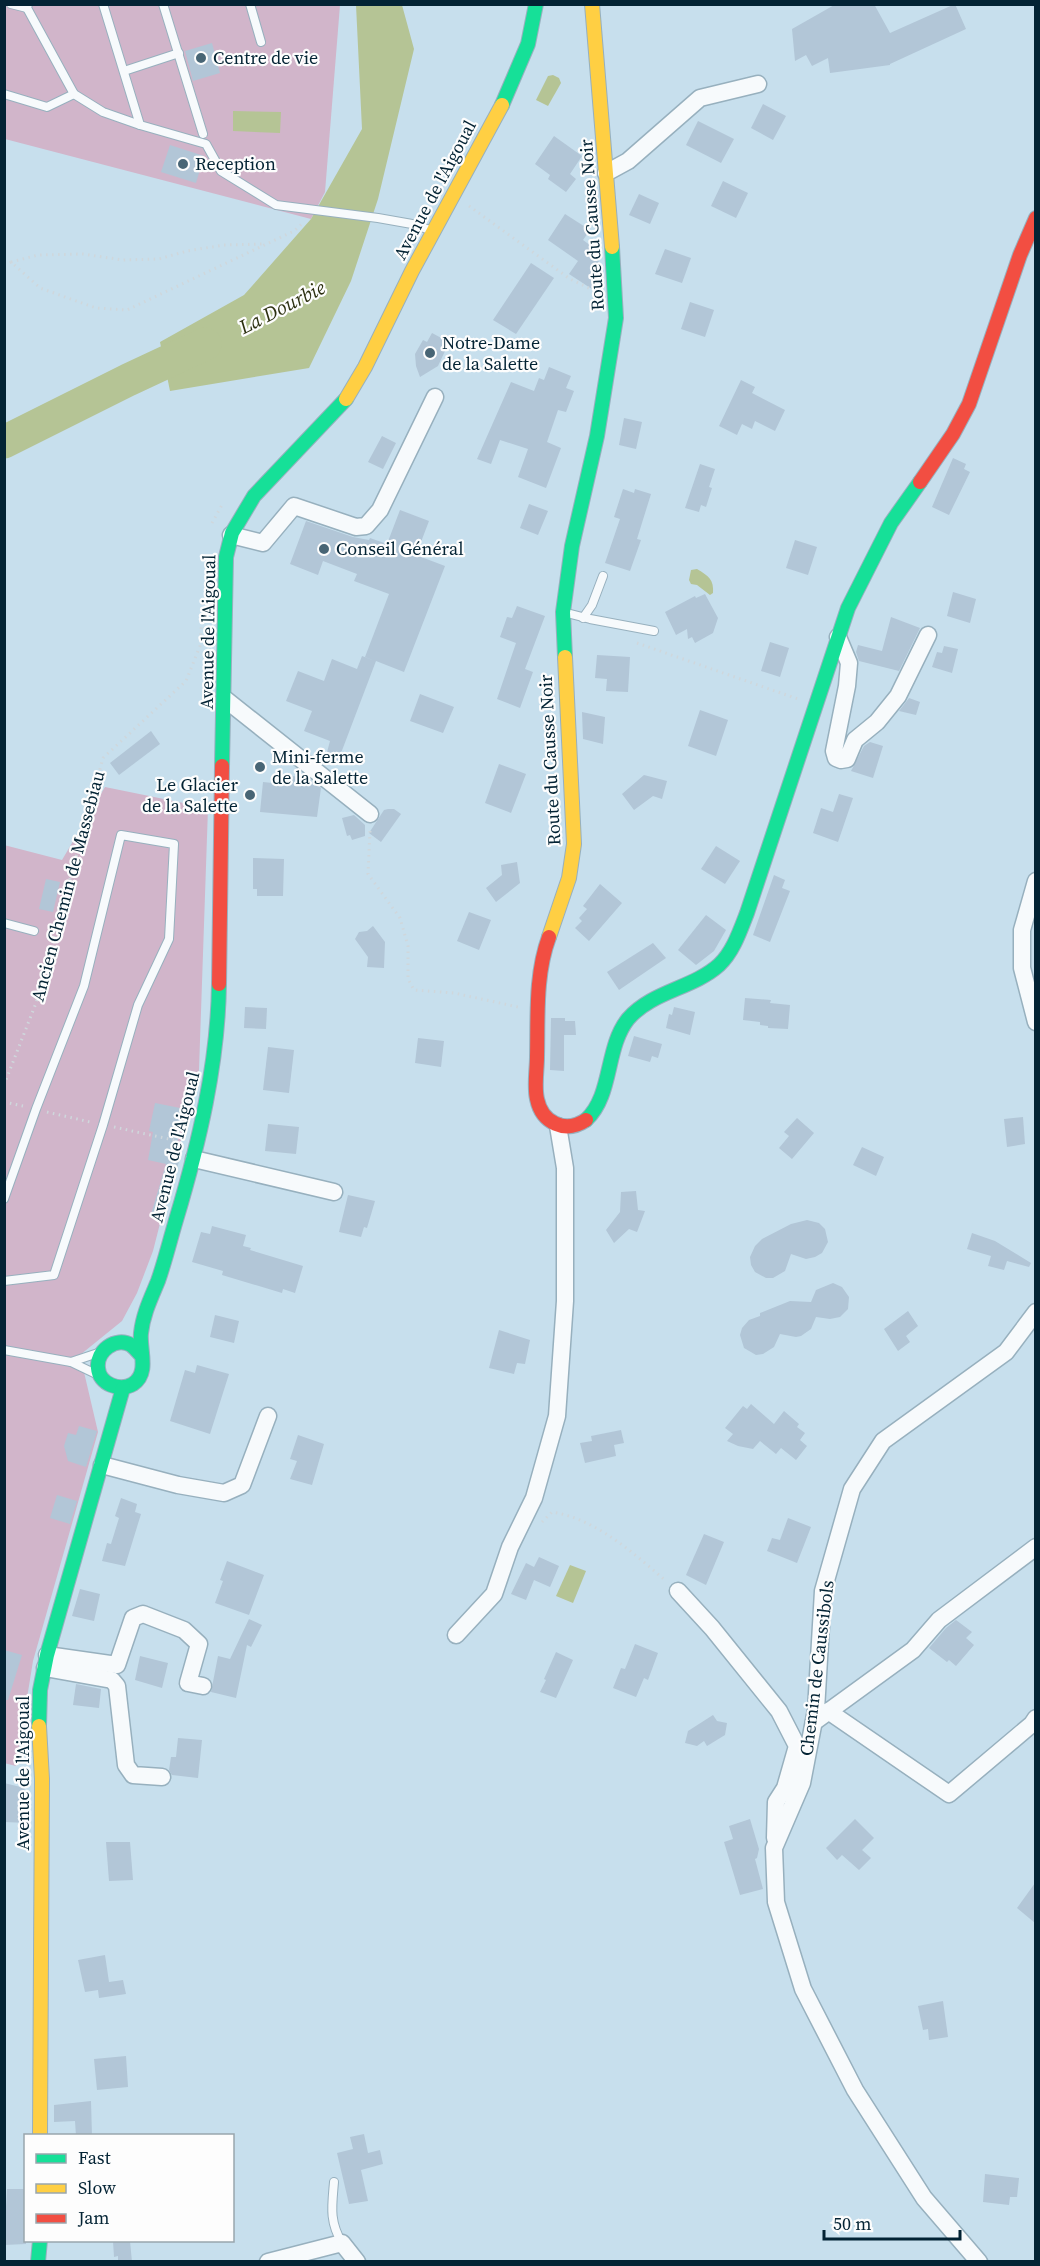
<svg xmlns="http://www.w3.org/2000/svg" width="1040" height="2266" font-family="'Source Serif 4',serif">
<rect width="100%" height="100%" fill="#c7dfed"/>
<!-- green -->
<g fill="#d1b5ca">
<polygon points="4,5 340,5 325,192 311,219 5,139"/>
<polygon points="105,787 208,808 199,1070 153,1251 137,1293 122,1321 80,1355 98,1432 33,1661 16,1766 4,1763 4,845 62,860"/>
</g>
<!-- water -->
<g fill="#b5c495">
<polygon points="356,5 402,5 414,49 378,199 351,281 309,368 170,391 160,342 244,295 311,219 362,129"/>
<polygon points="553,75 559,78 561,83 548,106 536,100 548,76"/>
<polygon points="233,111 281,112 280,133 233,131"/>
<path d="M697,569c12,7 17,11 16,24l-3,2 -13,-10 -6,-1 -2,-4 2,-10z"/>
<polygon points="570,1565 586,1571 573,1603 556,1596"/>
</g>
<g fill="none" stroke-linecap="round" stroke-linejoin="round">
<!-- river -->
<polyline stroke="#b5c495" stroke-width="33" points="4,442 128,380 205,344"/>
</g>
<!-- building -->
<g fill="#b2c6d7">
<polygon points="836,4 874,4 890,33 955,4 966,29 890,64 890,65 830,73 828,58 812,66 806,55 795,61 792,29"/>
<polygon points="212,43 220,73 193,81 185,51"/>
<polygon points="763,104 786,116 773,140 751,128"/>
<polygon points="698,121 734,139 721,163 686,145"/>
<polygon points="554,136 582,156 570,174 576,179 566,192 548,179 550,175 535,164"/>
<polygon points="170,145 204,156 196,183 161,172"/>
<polygon points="723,181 748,193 736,218 711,206"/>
<polygon points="639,194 659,203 650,224 629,215"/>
<polygon points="565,214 590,230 583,240 598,251 601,295 569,274 578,261 548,240"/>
<polygon points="665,249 691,258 682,283 655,274"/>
<polygon points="531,263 554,278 516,334 493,320"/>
<polygon points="690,302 714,310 705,337 681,329"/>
<polygon points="432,333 447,341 442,350 445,351 438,366 420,377 416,366 415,354 423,340 427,342"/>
<polygon points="549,367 571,376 566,388 574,391 566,412 558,410 547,442 561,448 546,488 518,477 528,449 500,440 491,464 477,459 511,382 534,391 539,378 544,380"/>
<polygon points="741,380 755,387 752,393 785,410 775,431 755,421 752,429 742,424 737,435 719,426"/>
<polygon points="624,418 642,422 636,449 619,445"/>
<polygon points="382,436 396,443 383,469 368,462"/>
<polygon points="953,458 966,464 964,469 970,472 949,515 932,507"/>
<polygon points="700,464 715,469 709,487 712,488 706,507 701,505 699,512 685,508"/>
<polygon points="623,489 634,493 635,489 651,494 637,539 641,540 630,571 605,563 620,519 614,517"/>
<polygon points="529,504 548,511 538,535 520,528"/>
<polygon points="400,510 429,521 416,555 445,566 404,672 376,661 338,761 326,756 330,741 304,731 312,711 286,701 298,671 324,681 332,659 357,669 362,656 375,661 365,657 389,594 354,581 357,574 323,561 318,575 290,564 306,521 353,537 369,540 370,538 387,544"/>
<polygon points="795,540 817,547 808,575 786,568"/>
<polygon points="953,592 976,599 970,623 947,616"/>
<polygon points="705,594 718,618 713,633 695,643 692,637 688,639 687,629 676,635 665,612 695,596 696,598"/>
<polygon points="517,606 545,616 525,669 533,672 520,708 497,699 516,643 500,637 507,617 512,618"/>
<polygon points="891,617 920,628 899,671 859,661 856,652 858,645 882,651"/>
<polygon points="770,642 789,648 780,677 761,671"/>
<polygon points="944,646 958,649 952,673 932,667 937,652 942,653"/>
<polygon points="597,655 630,657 628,692 606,691 607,679 595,678"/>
<polygon points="420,694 454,707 443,733 410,721"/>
<polygon points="909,698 920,702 916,715 899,711"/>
<polygon points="700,710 728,720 716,756 688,746"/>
<polygon points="582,712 605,717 603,744 583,739"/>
<polygon points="151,731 160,744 119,775 110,763"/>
<polygon points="870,742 883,746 873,778 851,771 864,746"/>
<polygon points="499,764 526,774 511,813 485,803"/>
<polygon points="644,775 667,781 662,799 653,796 634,810 622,794"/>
<polygon points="292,776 308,778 321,788 317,817 260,812 263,782 291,785"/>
<polygon points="839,794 853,798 838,842 813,833 821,808 833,812"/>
<polygon points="388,809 394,809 401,814 381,842 369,833 384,810"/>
<polygon points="354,815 365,825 365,836 352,840 350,835 347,836 342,818"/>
<polygon points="716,846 740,861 725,884 701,869"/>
<polygon points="253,858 284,859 283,896 257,896 257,889 253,889"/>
<polygon points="517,862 520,883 496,902 486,888 502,875 501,865"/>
<polygon points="774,875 785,880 782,888 790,891 770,942 753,935"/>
<polygon points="46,879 60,882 53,912 39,909"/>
<polygon points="600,884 622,903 589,941 575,928 582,921 579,918 587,909 583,906"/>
<polygon points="469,912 491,920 479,950 457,941"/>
<polygon points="706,915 726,930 714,951 696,965 678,950"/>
<polygon points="373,926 385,942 384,968 367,967 368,957 355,939 359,932 367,931"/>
<polygon points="653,943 666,958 619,990 607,972"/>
<polygon points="745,998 771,1000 770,1003 790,1005 788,1029 768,1028 768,1026 760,1025 760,1022 743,1020"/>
<polygon points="245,1007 267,1008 266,1029 244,1028"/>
<polygon points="674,1007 695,1012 690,1035 666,1028 669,1014 672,1015"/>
<polygon points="551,1018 565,1018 565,1021 575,1021 576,1035 564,1035 564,1071 550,1070"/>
<polygon points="634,1036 662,1044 658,1058 652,1056 650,1062 628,1056"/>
<polygon points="418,1038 444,1041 441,1067 415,1063"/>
<polygon points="268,1047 294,1050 289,1093 263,1090"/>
<polygon points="155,1103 185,1109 174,1157 180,1158 163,1217 151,1214 166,1164 148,1160 153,1132 149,1131"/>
<polygon points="1023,1117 1025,1144 1007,1147 1004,1119"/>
<polygon points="797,1118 814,1133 792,1159 779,1148 789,1136 784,1132"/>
<polygon points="268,1124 299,1127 296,1154 265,1151"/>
<polygon points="862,1147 884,1157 876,1176 853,1165"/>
<polygon points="636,1191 638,1210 645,1211 637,1232 629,1229 614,1243 606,1230 620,1212 621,1192"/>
<polygon points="348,1195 375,1201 367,1228 364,1227 361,1237 339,1232"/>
<polygon points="807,1220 819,1223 825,1229 828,1242 822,1253 815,1257 806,1259 791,1254 785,1271 773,1278 766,1278 755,1272 751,1265 750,1257 755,1246 762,1239 791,1224"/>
<polygon points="212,1226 246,1235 243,1246 251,1248 250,1250 303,1266 295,1293 283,1289 282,1293 222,1275 223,1271 192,1262 201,1232 210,1234"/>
<polygon points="972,1233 995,1241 1031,1263 1029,1267 1007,1261 1004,1270 988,1266 991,1256 967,1249"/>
<polygon points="833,1283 842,1287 849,1297 848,1309 840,1317 830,1319 816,1317 811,1329 801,1336 796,1337 780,1334 774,1347 763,1354 756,1355 744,1348 740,1335 742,1328 749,1320 760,1316 760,1313 790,1301 811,1302 816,1290"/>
<polygon points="908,1311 918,1326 906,1336 910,1342 898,1351 884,1329"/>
<polygon points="215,1315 239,1321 234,1343 210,1337"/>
<polygon points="499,1330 530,1340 525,1364 517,1363 514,1374 489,1368"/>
<polygon points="197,1365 229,1374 210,1434 170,1421 185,1370 195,1373"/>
<polygon points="751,1404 774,1424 784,1411 799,1424 797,1427 805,1433 800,1440 807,1446 796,1460 781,1448 776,1454 760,1441 753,1449 738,1446 727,1441 733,1434 725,1428 743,1406 747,1409"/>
<polygon points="79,1426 97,1431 86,1467 68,1461 64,1446 68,1433 76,1435"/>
<polygon points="621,1430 624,1443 614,1445 616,1456 585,1463 580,1443 592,1441 591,1436"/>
<polygon points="298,1435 324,1444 312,1485 290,1479 297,1461 290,1459"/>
<polygon points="57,1495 77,1501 70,1524 50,1518"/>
<polygon points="121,1498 137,1504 135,1512 141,1514 125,1566 102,1561 107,1543 111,1544 119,1518 115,1516"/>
<polygon points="788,1518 811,1527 797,1563 767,1551 772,1538 780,1540"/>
<polygon points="704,1534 724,1542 706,1585 686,1575"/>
<polygon points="539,1557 559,1566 550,1587 534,1580 526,1600 511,1594 526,1563 534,1567"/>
<polygon points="227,1561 264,1575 249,1615 215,1603 223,1581 220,1580"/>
<polygon points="80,1589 100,1594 94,1621 72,1616"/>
<polygon points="249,1619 262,1625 251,1647 247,1645 236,1698 211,1692 218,1656 230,1659"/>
<polygon points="956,1620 972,1632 966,1638 974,1645 956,1666 949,1660 947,1662 929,1648 946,1628"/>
<polygon points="635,1644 658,1653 648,1680 644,1678 636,1697 613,1688 621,1668 625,1669"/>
<polygon points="4,1650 22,1655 8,1700 4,1700"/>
<polygon points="556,1652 573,1660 556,1698 540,1692 546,1680 544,1679"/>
<polygon points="140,1656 168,1663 162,1688 135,1680"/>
<polygon points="76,1684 101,1689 99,1708 73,1705"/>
<polygon points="713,1715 717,1721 727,1723 725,1735 707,1746 704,1741 697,1746 685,1743 688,1731"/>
<polygon points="178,1738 202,1740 198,1778 172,1775 169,1770 171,1757 176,1757"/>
<polygon points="4,1783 25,1788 23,1796 28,1796 28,1823 4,1822"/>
<polygon points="750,1819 759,1849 757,1858 755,1859 763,1889 740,1895 724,1842 733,1839 729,1826"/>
<polygon points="855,1819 874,1838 862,1850 871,1858 859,1870 842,1855 837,1860 826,1848"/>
<polygon points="106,1842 130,1842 133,1880 109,1881"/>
<polygon points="1035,1883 1035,1923 1017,1908"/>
<polygon points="105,1955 109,1982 123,1980 126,1994 99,1998 98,1990 85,1992 78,1960"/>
<polygon points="943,2001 948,2037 929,2040 928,2029 923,2030 918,2006"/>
<polygon points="126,2056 128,2087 97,2090 94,2059"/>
<polygon points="91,2101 92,2136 76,2136 75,2121 54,2122 54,2105"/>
<polygon points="364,2134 368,2153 380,2150 383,2164 361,2170 368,2201 349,2204 337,2153 353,2149 350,2137"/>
<polygon points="985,2174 1019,2178 1017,2197 1010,2197 1009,2205 983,2202"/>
<polygon points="7,2189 26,2189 26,2244 4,2245"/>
<polygon points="113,2241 130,2241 132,2262 118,2262 118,2256 114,2257"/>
</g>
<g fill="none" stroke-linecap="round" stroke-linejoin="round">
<!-- lane casing -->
<g stroke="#97b0be" stroke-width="10">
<g id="lane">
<polyline points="11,4 27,8 25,5"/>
<polyline points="28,4 27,8 74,94 103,112 140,125"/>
<polyline points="103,4 140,125 206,144 221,171 276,205 378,218 412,224 430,230"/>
<polyline points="163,4 203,134"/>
<polyline points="250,4 261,42"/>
<polyline points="124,71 179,53"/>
<polyline points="4,94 47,107 74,94"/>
<polyline points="563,612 590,619 654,631"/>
<polyline points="583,618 592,605 603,576"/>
<polyline points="4,923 34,931"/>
<polyline points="4,1199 36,1109 84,986 121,835 174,844 169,939 138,1005 103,1125 54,1275 4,1281"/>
<polyline points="4,1350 71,1362 96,1374"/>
<polyline points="71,1362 98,1353"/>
<path d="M334,2182c-2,24 -5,39 8,61"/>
</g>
</g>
<!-- street casing -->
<g stroke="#97b0be" stroke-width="19">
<g id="street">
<polyline points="606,173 628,161 700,98 758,84"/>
<polyline points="231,535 263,543 294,506 356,527 366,526 380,510 435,397"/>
<polyline points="838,637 849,663 847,686 834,751 836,758 841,760 847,759 855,740 877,722 898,696 928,635"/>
<polyline points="225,699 370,814"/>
<polyline points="1036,881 1022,930 1022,968 1036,1022"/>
<polyline points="194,1159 334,1192"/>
<polyline points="102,1465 178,1485 224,1493 242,1485 268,1416"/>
<polyline points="678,1591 712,1628 779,1711 797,1746 785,1788 776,1802 775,1838"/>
<polyline points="456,1635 494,1594 510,1547 534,1498 557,1416 565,1301 565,1168 558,1126"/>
<polyline points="47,1655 117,1665 133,1618 143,1614 184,1630 199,1644 188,1683 203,1686"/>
<polyline points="45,1668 112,1680 117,1686 126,1765 133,1775 162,1777"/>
<polyline points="828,1711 949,1794 1032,1724 1036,1718"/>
<polyline points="814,1722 913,1650 939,1620 1036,1547"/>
<polyline points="268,2262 342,2243 357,2262"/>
<polyline points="979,2262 924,2198 855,2090 803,1989 776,1902 774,1848 802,1783 816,1710 823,1591 852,1489 883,1441 1006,1352 1036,1312"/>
</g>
</g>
<!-- fast casing -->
<g stroke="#97b0be" stroke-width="16">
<g id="fast">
<polyline points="502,105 528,44 536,4"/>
<polyline points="565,657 563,612 572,546 597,436 616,318 612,247"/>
<polyline points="222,766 226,557 232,533 254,496 346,399"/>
<path d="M586,1120c27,-25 19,-72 42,-101 24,-28 64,-30 91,-54 14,-13 21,-34 28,-52l101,-305 43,-85 29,-41"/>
<path d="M141,1355c-3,-3 -6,-7 -10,-10 -15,-9 -35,6 -33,23 1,16 22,24 35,16 17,-11 6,-35 8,-51 2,-19 10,-35 17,-52 7,-20 12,-41 18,-61 23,-77 42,-156 43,-236"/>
<polyline points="39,1726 40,1690 47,1655 123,1388"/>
<polyline points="38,2262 40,2240"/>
</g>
</g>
<!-- slow casing -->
<g stroke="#97b0be" stroke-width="16">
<g id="slow">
<polyline points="592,4 612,247"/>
<polyline points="346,399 365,367 412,271 502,105"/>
<polyline points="549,937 569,878 574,844 565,657"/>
<polyline points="39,1726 42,1779 40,2136"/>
</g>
</g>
<!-- jam casing -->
<g stroke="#97b0be" stroke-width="16">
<g id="jam">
<polyline points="920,482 953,434 969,404 1020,255 1036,218"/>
<path d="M549,937c-14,38 -11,80 -12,120 0,13 -3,29 0,42 5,24 28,35 49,21"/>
<polyline points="219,984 222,766"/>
</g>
</g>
<!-- path -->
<g stroke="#cfd7dc" stroke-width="3" stroke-dasharray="1.5 4.5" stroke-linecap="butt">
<polyline points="469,206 570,279 595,291"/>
<polyline points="11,262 38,255 83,254 123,260 159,259 187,251 224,245 264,244"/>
<polyline points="4,265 11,262 40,288 96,308 127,310 294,231 304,222"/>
<polyline points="212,523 223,503"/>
<polyline points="637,643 798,699"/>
<polyline points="370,831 368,874 400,918 408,946 408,979 414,990 454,993 518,1007"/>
<polyline points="4,1085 36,1003 103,758 186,681 200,646 203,601"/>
<polyline points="4,1102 23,1106"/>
<polyline points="47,1112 90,1122"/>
<polyline points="114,1127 178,1141"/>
<path d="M542,1522l10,-10c44,7 80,40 114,69"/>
</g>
<!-- lane -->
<use href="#lane" stroke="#f7fafc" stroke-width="8"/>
<!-- street -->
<use href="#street" stroke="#f7fafc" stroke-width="16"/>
<!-- fast -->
<use href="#fast" stroke="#16e098" stroke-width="14"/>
<!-- slow -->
<use href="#slow" stroke="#ffcf43" stroke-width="14"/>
<!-- jam -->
<use href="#jam" stroke="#f24e42" stroke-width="14"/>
</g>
<!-- markers -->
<g fill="#486575" stroke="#fdfdfd" stroke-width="2">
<circle cx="201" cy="58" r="6"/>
<circle cx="183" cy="164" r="6"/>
<circle cx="430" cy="353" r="6"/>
<circle cx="324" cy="549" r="6"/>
<circle cx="260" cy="767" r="6"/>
<circle cx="250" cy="795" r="6"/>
</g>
<g text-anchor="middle" stroke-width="4.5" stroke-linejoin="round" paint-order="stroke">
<!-- poi labels -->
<g font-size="18" fill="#032334" stroke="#fdfdfd" text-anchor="start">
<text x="213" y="64">Centre de vie</text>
<text x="195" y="170">Reception</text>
<text x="442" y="349">Notre-Dame<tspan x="442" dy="21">de la Salette</tspan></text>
<text x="336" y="555">Conseil Général</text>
<text x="272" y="763">Mini-ferme<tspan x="272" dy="21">de la Salette</tspan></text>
<text x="238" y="791" text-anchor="end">Le Glacier<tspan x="238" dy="21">de la Salette</tspan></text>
</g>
<!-- street labels -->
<g font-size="18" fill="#032334" stroke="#fdfdfd">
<text transform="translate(435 190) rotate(-62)" y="6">Avenue de l'Aigoual</text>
<text transform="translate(592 225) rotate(-94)" y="6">Route du Causse Noir</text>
<text transform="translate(208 632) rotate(-89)" y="6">Avenue de l'Aigoual</text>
<text transform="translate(550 760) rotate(-93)" y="6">Route du Causse Noir</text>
<text transform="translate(68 886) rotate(-75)" y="6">Ancien Chemin de Massebiau</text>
<text transform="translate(175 1147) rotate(-76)" y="6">Avenue de l'Aigoual</text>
<text transform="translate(817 1668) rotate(-83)" y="6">Chemin de Caussibols</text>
<text transform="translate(23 1773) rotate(-90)" y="6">Avenue de l'Aigoual</text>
</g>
<!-- water labels -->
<g font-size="20" font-style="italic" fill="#2c3010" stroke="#fdfdfd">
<text transform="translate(282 307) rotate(-27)" y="7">La Dourbie</text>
</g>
</g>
<!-- border -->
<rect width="1040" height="2266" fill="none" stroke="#032334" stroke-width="12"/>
<!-- legend -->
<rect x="24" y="2134" width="210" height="108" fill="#fdfdfd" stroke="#99a6ad" stroke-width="1.5"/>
<rect x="36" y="2154" width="30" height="9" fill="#16e098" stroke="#99a6ad" stroke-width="1.5"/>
<text x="78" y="2164" font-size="18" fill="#032334">Fast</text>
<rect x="36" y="2184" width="30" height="9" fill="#ffcf43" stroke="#99a6ad" stroke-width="1.5"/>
<text x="78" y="2194" font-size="18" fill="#032334">Slow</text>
<rect x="36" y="2214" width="30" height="9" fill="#f24e42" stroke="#99a6ad" stroke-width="1.5"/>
<text x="78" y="2224" font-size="18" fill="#032334">Jam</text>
<!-- scale -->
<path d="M824 2230v9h136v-9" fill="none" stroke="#032334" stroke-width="3"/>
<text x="833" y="2230" font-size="18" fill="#032334" stroke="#fdfdfd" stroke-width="4.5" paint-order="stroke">50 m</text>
</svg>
